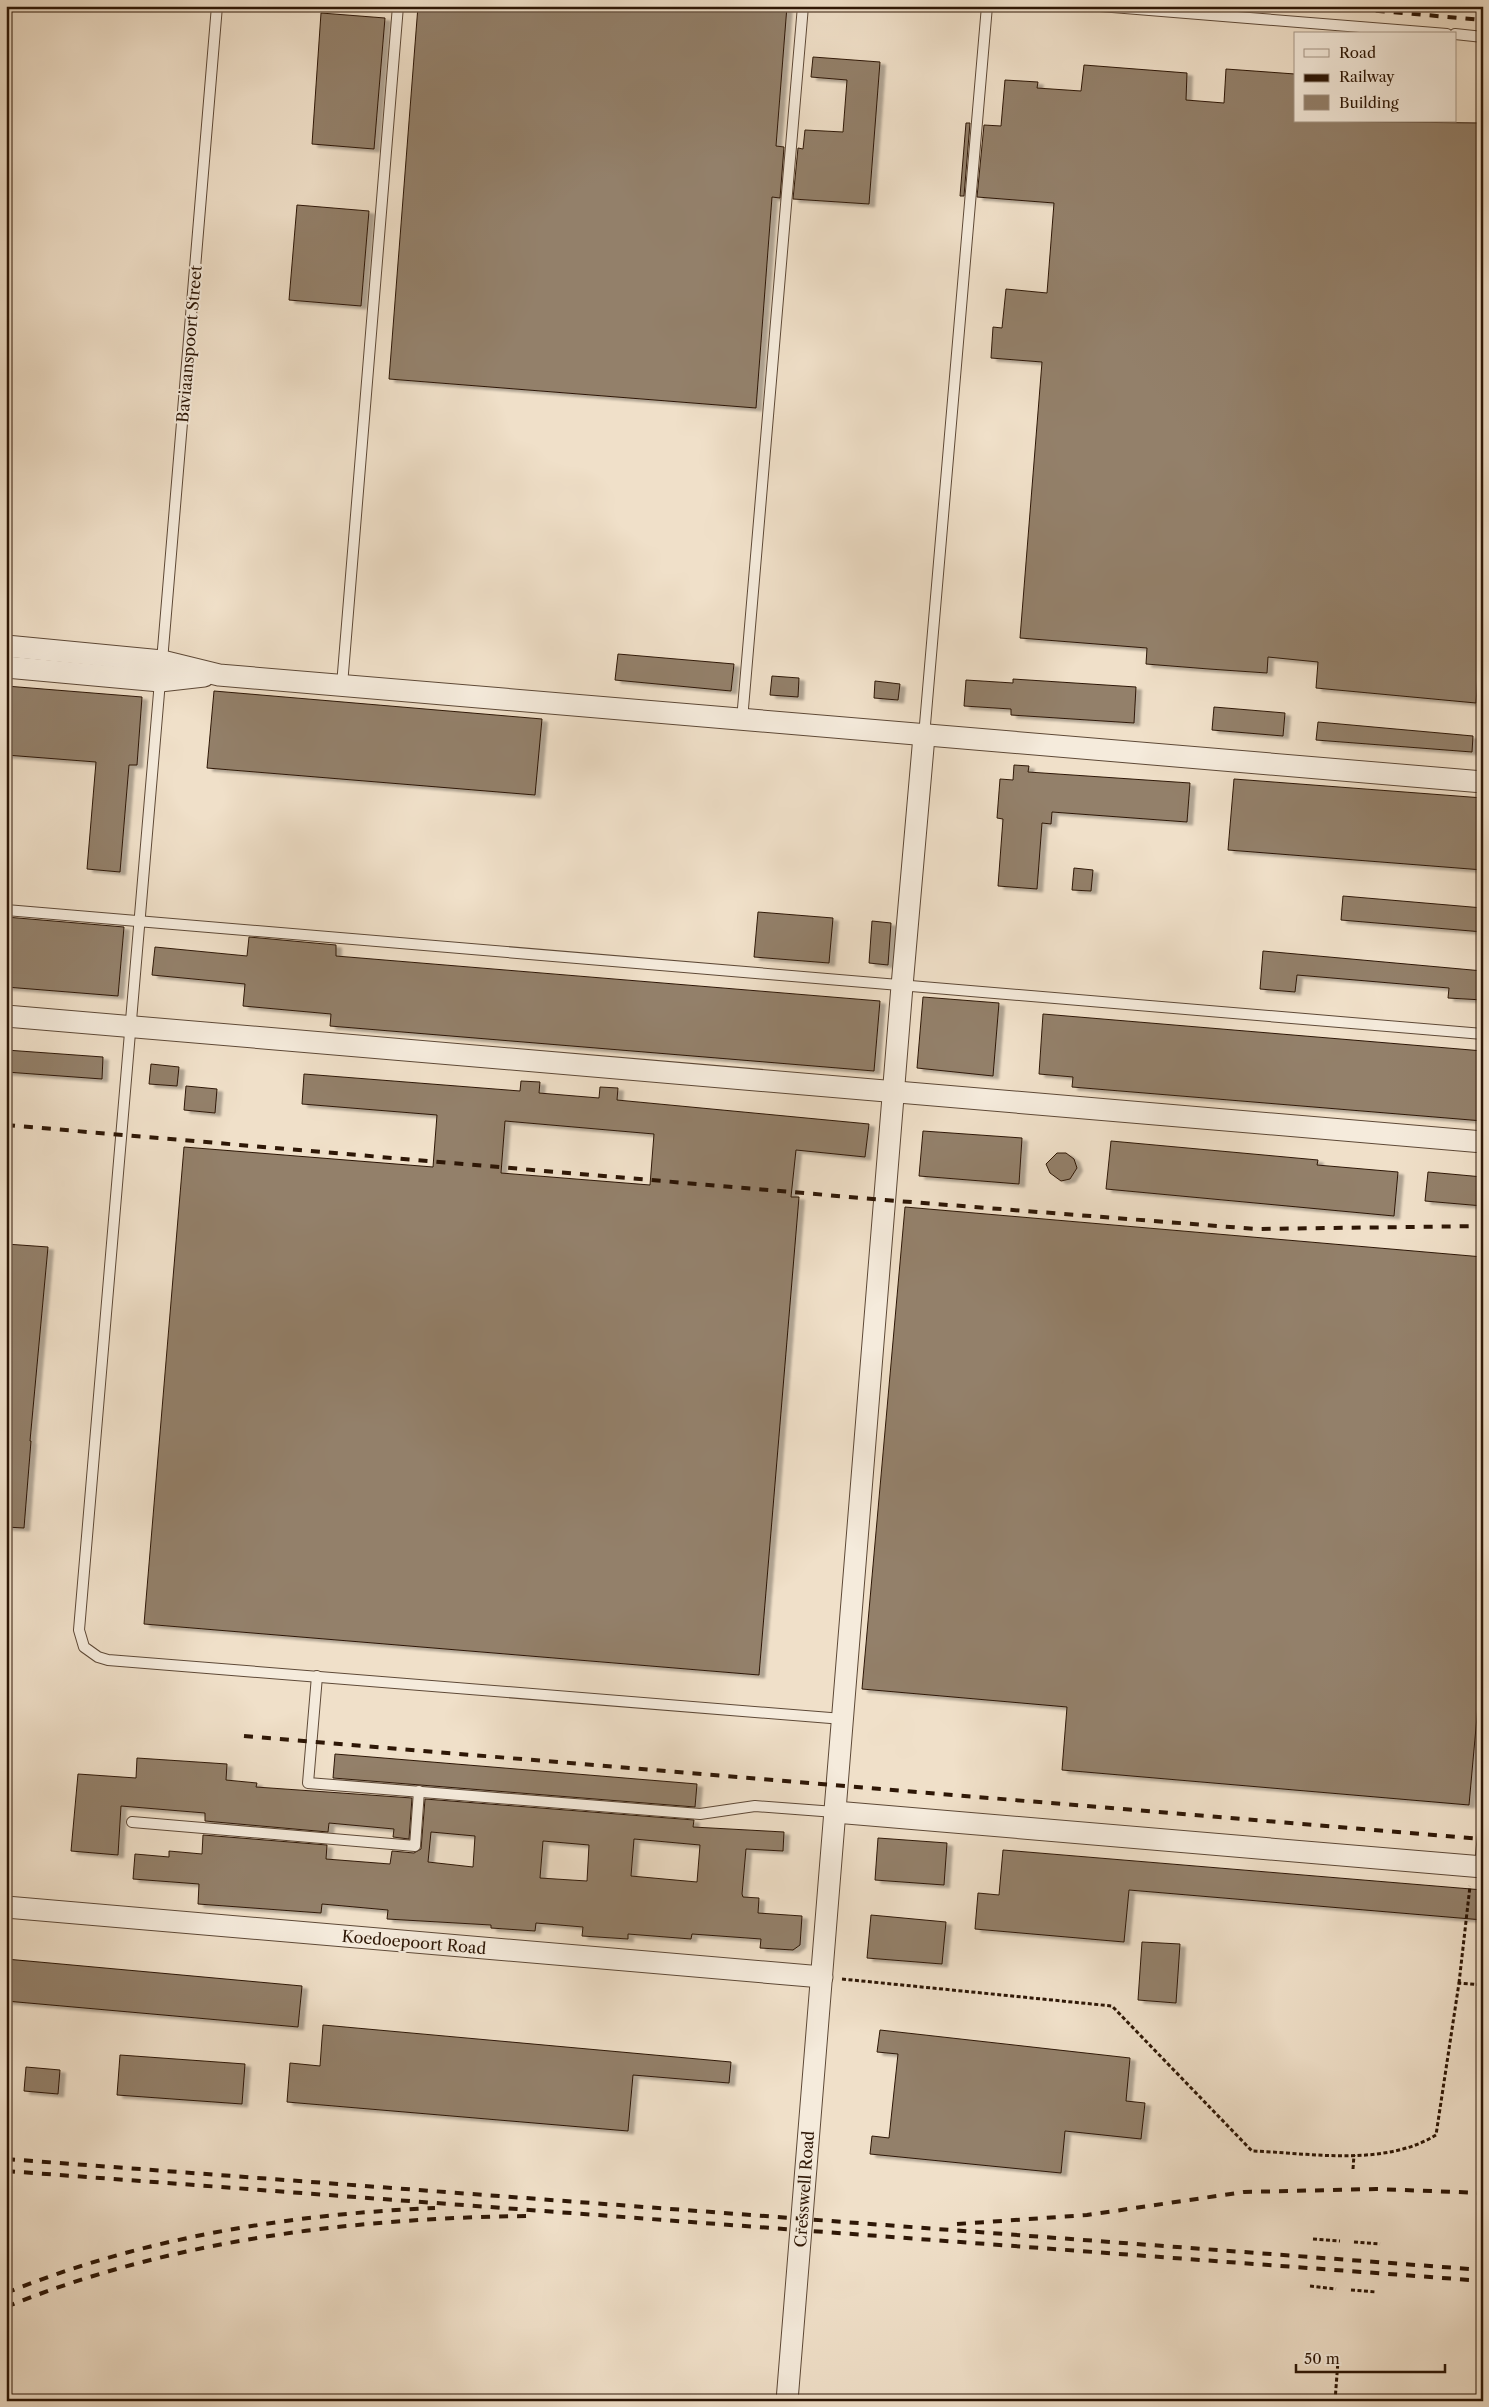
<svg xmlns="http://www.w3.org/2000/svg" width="1489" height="2407" font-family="'Libre Caslon Text',serif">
<defs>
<filter id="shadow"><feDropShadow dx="5.5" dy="3" stdDeviation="1" flood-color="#0004"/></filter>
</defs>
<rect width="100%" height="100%" fill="#f0e0c9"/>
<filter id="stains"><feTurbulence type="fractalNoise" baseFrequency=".004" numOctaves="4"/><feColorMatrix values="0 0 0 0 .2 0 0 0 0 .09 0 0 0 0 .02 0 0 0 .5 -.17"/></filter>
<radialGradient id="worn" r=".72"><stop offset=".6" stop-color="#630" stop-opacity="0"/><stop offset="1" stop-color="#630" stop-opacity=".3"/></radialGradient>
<!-- building -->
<g fill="#93806b" stroke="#2e1706" fill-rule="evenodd" filter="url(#shadow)">
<polygon points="418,6 787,6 776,146 784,147 780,198 772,197 756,408 389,379"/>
<polygon points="321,13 385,18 374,149 312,144"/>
<polygon points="813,57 880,62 869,204 793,199 798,148 803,149 805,130 843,132 847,80 811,77"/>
<polygon points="1084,65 1187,73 1186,100 1224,103 1226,69 1295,74 1295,121 1483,123 1483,674 1478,674 1476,703 1316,688 1318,662 1268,657 1267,673 1209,669 1146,664 1147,648 1020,638 1042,362 991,358 993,327 1002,328 1006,289 1047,293 1054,203 977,197 984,125 1001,126 1005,80 1038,82 1037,88 1081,91"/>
<polygon points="966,123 970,123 964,196 960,196"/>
<polygon points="297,205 369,211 361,306 289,300"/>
<polygon points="618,654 734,664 731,691 615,680"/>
<polygon points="772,676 799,678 798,697 770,695"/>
<polygon points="1013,679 1136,687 1134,723 1011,715 1011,709 964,706 966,680 1013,683"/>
<polygon points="875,681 900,684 898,700 874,698"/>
<polygon points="6,686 142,697 137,765 129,765 120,872 87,869 96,762 6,755"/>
<polygon points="214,691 542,719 535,795 207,768"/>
<polygon points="1214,707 1285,713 1283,736 1212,730"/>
<polygon points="1318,722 1473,736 1472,752 1316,740"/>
<polygon points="1014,765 1029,766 1028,772 1190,783 1187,822 1052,812 1051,824 1042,823 1037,889 998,886 1003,819 997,818 1000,779 1013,780"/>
<polygon points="1234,779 1483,798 1483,870 1228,850"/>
<polygon points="1074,868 1093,870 1091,891 1072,890"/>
<polygon points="1343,896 1483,908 1483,932 1341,920"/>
<polygon points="758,912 833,918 829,963 754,957"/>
<polygon points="6,917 124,927 118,996 6,987"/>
<polygon points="872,921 891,923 888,965 869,963"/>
<polygon points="249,937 336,945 336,956 880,1001 874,1071 330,1026 331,1014 243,1006 245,984 152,975 155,947 247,956"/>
<polygon points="1263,951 1483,971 1483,1000 1448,998 1449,988 1297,975 1295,992 1260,989"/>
<polygon points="923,997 999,1003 993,1076 917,1068"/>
<polygon points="1043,1014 1483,1051 1483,1121 1072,1087 1073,1077 1039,1074"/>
<polygon points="6,1050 103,1057 102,1079 6,1072"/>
<polygon points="151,1064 179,1067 177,1086 149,1084"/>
<path d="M304,1074l216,17 1,-10 19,1 -1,11 60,5 1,-11 18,1 -1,12 252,24 -4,33 -69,-7 -5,47h8l-40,478 -615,-51 40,-477 249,20 4,-52 -135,-11zM505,1121l149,13 -4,51 -149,-12z"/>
<polygon points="186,1086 217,1089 215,1113 184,1110"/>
<polygon points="923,1131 1022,1138 1019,1184 919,1176"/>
<polygon points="1111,1141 1318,1160 1317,1165 1398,1172 1394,1216 1106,1189"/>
<polygon points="1057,1153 1066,1153 1074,1159 1077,1168 1070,1179 1061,1181 1050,1173 1046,1164"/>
<polygon points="1428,1172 1483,1177 1483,1206 1425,1201"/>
<polygon points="905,1207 1483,1257 1483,1650 1469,1805 1062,1770 1067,1707 862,1689"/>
<polygon points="6,1244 48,1247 30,1441 31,1441 24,1528 6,1527"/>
<polygon points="335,1754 697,1784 695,1807 333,1778"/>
<polygon points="137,1758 227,1764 226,1780 257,1783 256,1787 412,1798 409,1839 393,1837 394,1829 329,1823 328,1832 205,1821 205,1813 121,1806 118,1855 71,1851 78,1774 136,1778"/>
<path d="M425,1799l269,21 -1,7 91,5 -1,19 -37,-2 -4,45 1,3 16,1 -1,15 44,3 -2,29 -7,5 -33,-2 1,-9 -69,-5 -1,5 -63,-5v5l-46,-3 1,-9 -47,-4 -1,8 -44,-3v-3l-104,-6 1,-9 -66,-6 -1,9 -123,-9 1,-20 -66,-5 2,-25 34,3v-6l33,3 1,-19 124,10 -1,14 64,5 2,-13 22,2 7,-4zM431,1832l44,4 -2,31 -45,-5zM634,1839l66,6 -3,37 -66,-6zM543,1841l46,4 -2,36 -47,-3z"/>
<polygon points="878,1838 947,1843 944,1885 875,1880"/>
<polygon points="1003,1850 1483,1890 1483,1920 1129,1890 1124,1942 975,1929 978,1893 999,1895"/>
<polygon points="871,1915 946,1922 942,1964 867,1958"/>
<polygon points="1142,1942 1180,1944 1176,2003 1138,2000"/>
<polygon points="6,1959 302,1986 298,2027 6,2001"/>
<polygon points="323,2025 731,2062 729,2083 633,2075 628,2131 287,2102 290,2063 320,2066"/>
<polygon points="880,2030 1130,2058 1126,2101 1145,2103 1141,2139 1065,2131 1061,2173 870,2154 872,2136 889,2138 898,2054 877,2052"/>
<polygon points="120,2055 245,2064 242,2104 117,2095"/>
<polygon points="26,2067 60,2070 58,2094 24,2091"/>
</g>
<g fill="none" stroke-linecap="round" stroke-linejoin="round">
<!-- lane casing -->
<g stroke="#5e4937" stroke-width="12">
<g id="lane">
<polyline points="1100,6 1447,34"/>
<polyline points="1455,34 1483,37"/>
<polyline points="162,661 217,6"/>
<polyline points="160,681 79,1630 84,1647 98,1657 108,1660 843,1719"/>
<polyline points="342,685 398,6"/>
<polyline points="742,720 803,6"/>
<polyline points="924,736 987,6"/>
<polyline points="6,910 1483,1034"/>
<polyline points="317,1676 308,1783 700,1814 755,1806 835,1812"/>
<polyline points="132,1822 415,1846 419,1791"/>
<polyline points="1480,1866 1483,1834"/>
</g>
</g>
<!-- street casing -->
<g stroke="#5e4937" stroke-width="23">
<g id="street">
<polyline points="6,646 162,661 219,675 1483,782"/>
<polyline points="6,667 160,681 204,676"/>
<polyline points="6,1016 1483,1142"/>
<polyline points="835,1812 1483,1867"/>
<polyline points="6,1907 822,1977"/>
<polyline points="787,2401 902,986 924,736"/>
</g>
</g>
<!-- path -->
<g stroke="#2e1706" stroke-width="3" stroke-dasharray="4 2.5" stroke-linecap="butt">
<path d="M842,1979l270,27 140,145c58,2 132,16 184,-16l23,-152 24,2"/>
<polyline points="1459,1983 1470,1886"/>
<polyline points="1353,2169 1354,2155"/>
<polyline points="1313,2239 1340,2241"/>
<polyline points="1354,2242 1380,2244"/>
<polyline points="1310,2286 1336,2289"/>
<polyline points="1351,2290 1376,2292"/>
<polyline points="1335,2401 1338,2361"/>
</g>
<!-- lane -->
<use href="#lane" stroke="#f5ebdc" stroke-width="10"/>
<!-- street -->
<use href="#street" stroke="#f5ebdc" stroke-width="21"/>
<!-- rail -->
<g stroke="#2e1706" stroke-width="4" stroke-dasharray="9 9" stroke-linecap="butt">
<polyline points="1322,6 1483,20"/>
<polyline points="6,1125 885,1200 1256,1229 1483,1226"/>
<polyline points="244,1736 1483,1839"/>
<polyline points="6,2159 1483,2270"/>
<polyline points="6,2171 1483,2281"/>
<polyline points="957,2224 1087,2215 1244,2192 1376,2189 1483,2193"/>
<path d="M6,2293c135,-55 284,-79 429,-85"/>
<path d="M6,2307c164,-67 346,-89 522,-91"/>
</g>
</g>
<g text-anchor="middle" stroke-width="4" stroke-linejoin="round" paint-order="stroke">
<!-- street labels -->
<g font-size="16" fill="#2e1706" stroke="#f5ebdc">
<text transform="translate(189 344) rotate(-85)" y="6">Baviaanspoort Street</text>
<text transform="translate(414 1942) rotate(5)" y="6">Koedoepoort Road</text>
<text transform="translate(804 2189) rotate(-86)" y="6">Cresswell Road</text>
</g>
</g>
<!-- margin -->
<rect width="1489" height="2407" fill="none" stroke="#f0e0c9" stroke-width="25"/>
<rect x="8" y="8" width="1474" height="2392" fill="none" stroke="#2e1706" stroke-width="2.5"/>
<rect x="12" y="12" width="1464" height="2382" fill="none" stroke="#2e1706"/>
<!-- legend -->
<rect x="1294" y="32" width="162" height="90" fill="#f5ebdc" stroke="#a59686"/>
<rect x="1304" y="49" width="25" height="8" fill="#f5ebdc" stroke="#a59686"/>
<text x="1339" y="58" font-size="15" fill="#2e1706">Road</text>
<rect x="1304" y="74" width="25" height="8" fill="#2e1706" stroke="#a59686"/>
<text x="1339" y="82" font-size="15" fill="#2e1706">Railway</text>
<rect x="1304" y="95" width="25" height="15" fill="#93806b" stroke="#a59686"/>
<text x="1339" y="108" font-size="15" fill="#2e1706">Building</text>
<!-- scale -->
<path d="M1296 2364v8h149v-8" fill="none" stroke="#2e1706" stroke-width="2.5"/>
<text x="1304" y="2364" font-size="15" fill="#2e1706" stroke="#f5ebdc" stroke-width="4" paint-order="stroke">50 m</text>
<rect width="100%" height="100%" filter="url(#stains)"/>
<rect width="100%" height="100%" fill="url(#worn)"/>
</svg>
